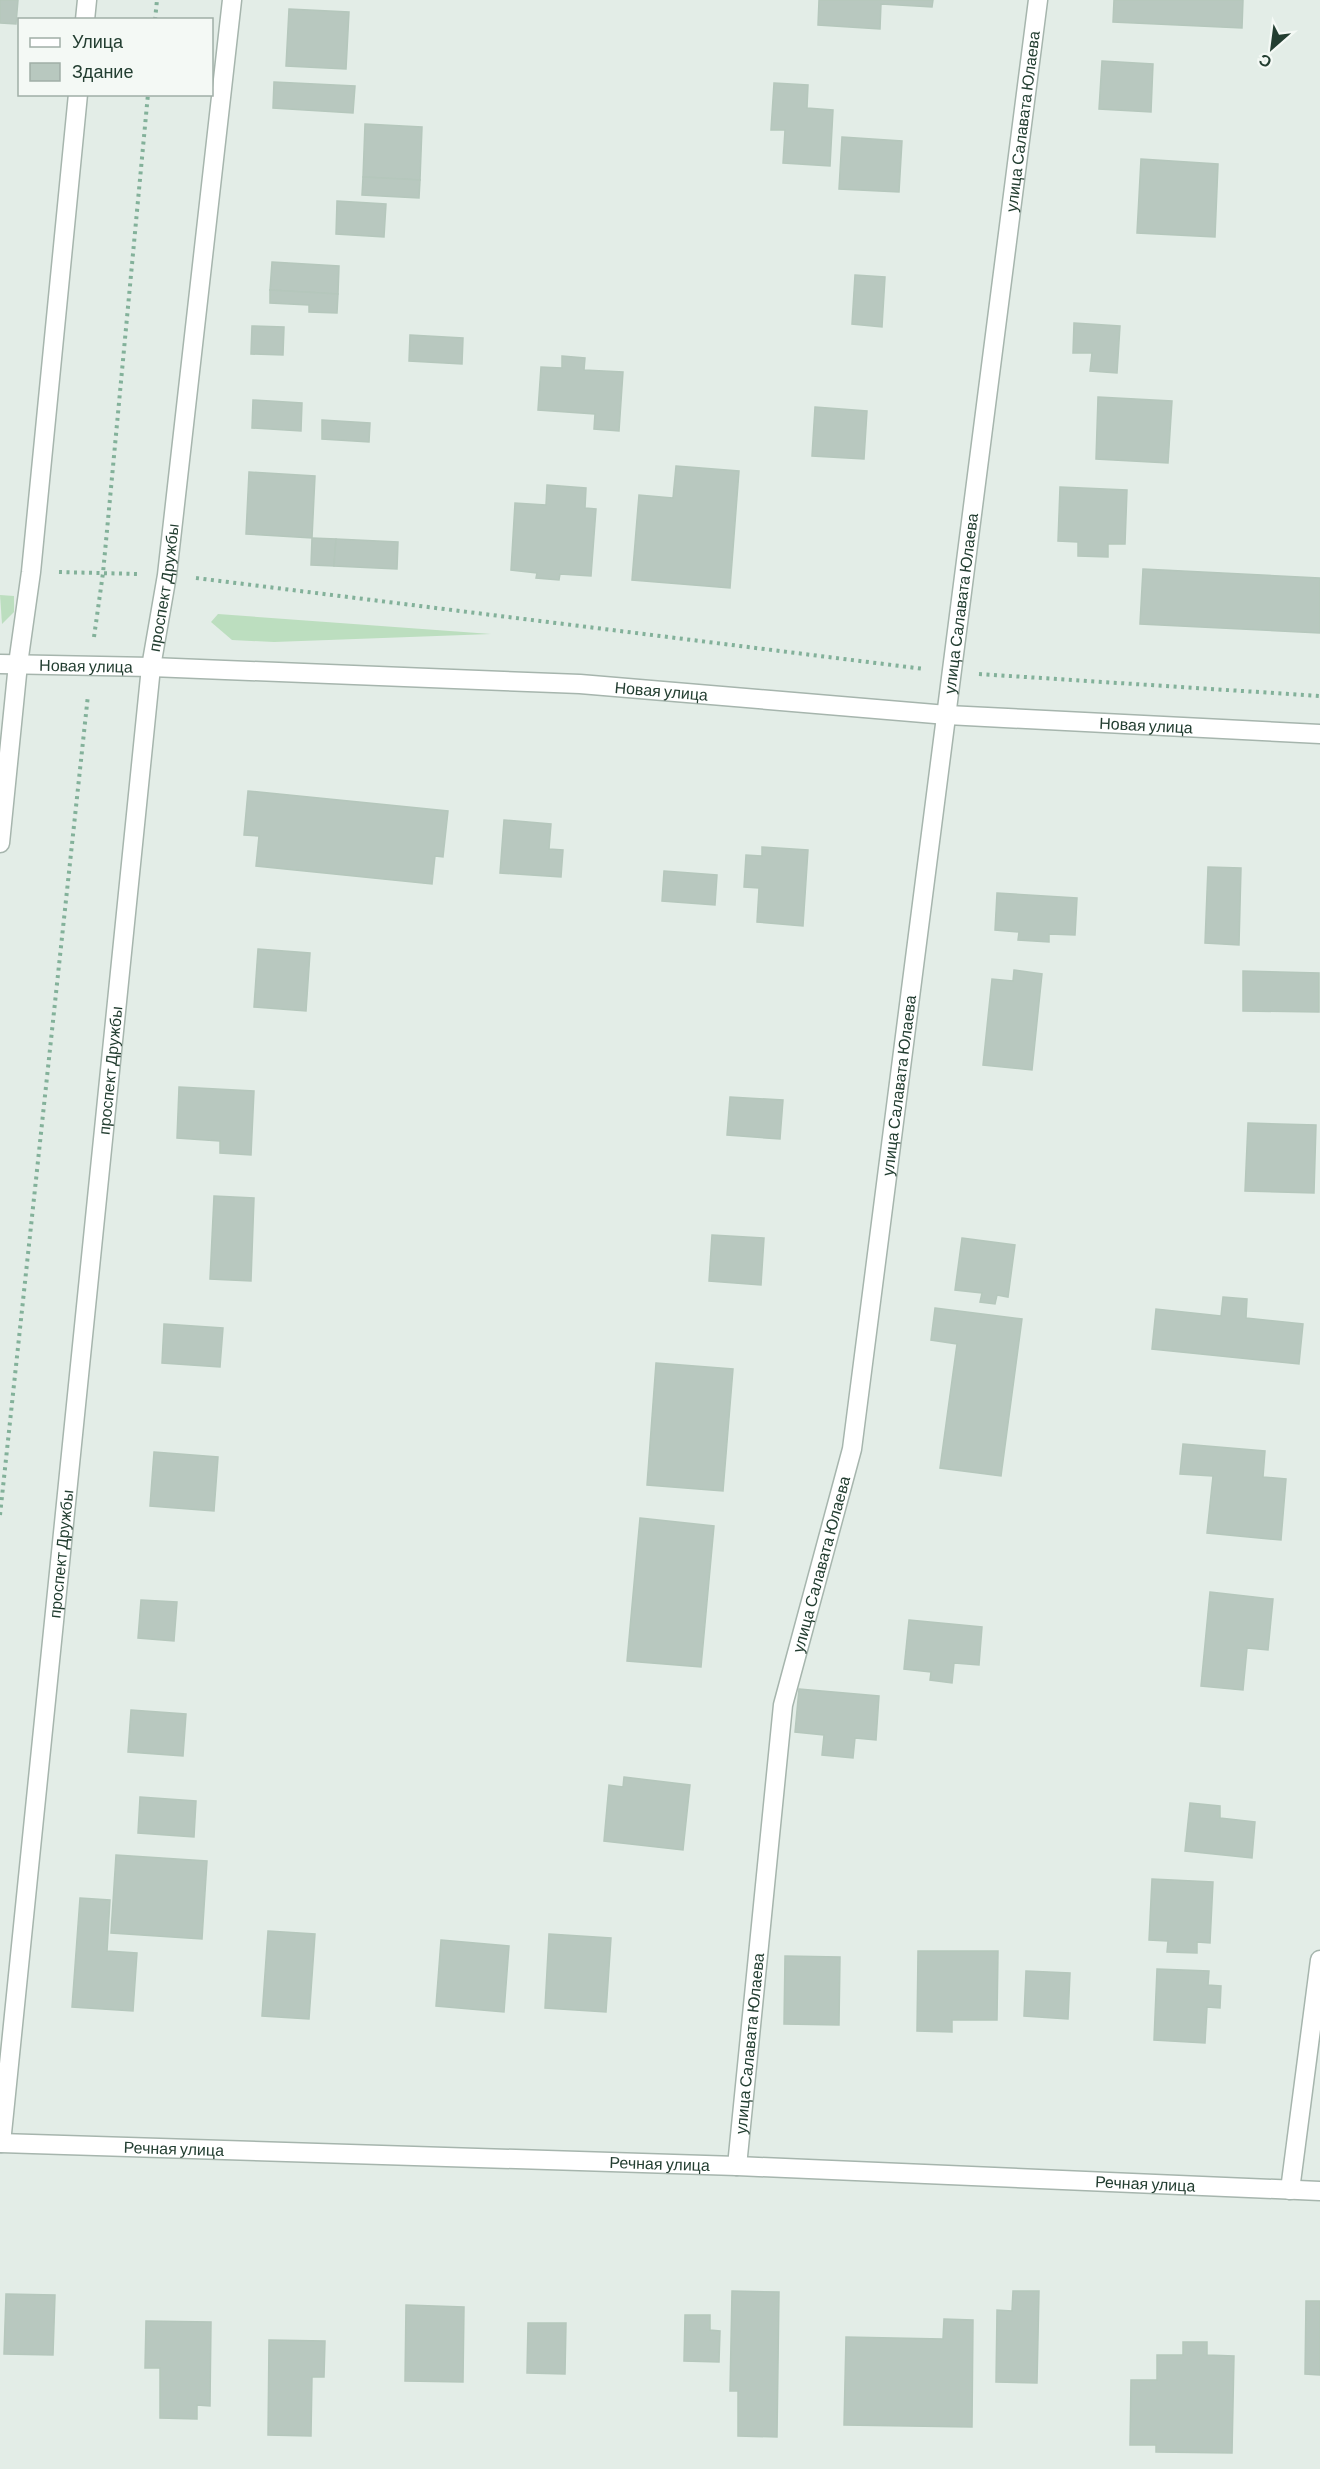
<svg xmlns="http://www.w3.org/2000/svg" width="1320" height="2469" font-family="Barlow,sans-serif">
<rect width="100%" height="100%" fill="#e3ede7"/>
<!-- green -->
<g fill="#bcdebf">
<polygon points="0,595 14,596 14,612 2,624"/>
<polygon points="218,614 491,634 274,642 232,640 211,622"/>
</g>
<!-- building -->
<g fill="#b8c8bf" stroke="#b5c7bc" stroke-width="1.5">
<polygon points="0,0 18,0 16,24 0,23"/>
<polygon points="819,0 933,0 932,7 881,4 880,29 818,25"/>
<polygon points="1114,0 1243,0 1242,28 1113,22"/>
<polygon points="289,9 349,12 346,69 286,66"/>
<polygon points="1102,61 1153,64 1151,112 1099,109"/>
<polygon points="274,82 355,86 353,113 273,108"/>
<polygon points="774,83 808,85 807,108 833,110 830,166 783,163 785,130 771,130"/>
<polygon points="365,124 422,127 420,180 363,177"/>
<polygon points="842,137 902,141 899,192 839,189"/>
<polygon points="1141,159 1218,164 1215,237 1137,233"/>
<polygon points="363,177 420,180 419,198 362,195"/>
<polygon points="337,201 386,204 384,237 336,234"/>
<polygon points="272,262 339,266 338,294 270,290"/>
<polygon points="855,275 885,277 882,327 852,324"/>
<polygon points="270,290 338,294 337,313 309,312 309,305 270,303"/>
<polygon points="1074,323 1120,326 1117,373 1090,371 1092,353 1073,353"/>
<polygon points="252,326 284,327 283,355 251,354"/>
<polygon points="410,335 463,338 462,364 409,361"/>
<polygon points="562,356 585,358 584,370 623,372 619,431 594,429 595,414 538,410 541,367 562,368"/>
<polygon points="1098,397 1172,401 1168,463 1096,459"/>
<polygon points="253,400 302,403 301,431 252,428"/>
<polygon points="815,407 867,411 864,459 812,456"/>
<polygon points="322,420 370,423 369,442 322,439"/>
<polygon points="676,466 739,471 730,588 632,580 639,495 673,498"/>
<polygon points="249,472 315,476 312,538 246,534"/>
<polygon points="547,485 586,488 585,508 596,509 591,576 560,574 559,580 536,578 537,573 511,570 515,503 546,505"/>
<polygon points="1060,487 1127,490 1125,544 1108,544 1108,557 1078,556 1078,542 1058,541"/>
<polygon points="312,538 336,539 334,566 311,565"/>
<polygon points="336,539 398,542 397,569 334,566"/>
<polygon points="1143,569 1320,578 1320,633 1140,624"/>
<polygon points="248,791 448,811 443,857 435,856 432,884 256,866 259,836 244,835"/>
<polygon points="504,820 551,824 549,849 563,850 561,877 500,873"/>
<polygon points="762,847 808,850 803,926 757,922 759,888 744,887 746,855 762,856"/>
<polygon points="1208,867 1241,868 1239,945 1205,943"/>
<polygon points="664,871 717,875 715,905 662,901"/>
<polygon points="997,893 1077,898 1075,935 1049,934 1049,942 1018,940 1019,932 995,930"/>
<polygon points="258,949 310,953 306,1011 254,1007"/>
<polygon points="1014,970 1042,974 1032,1070 983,1065 992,979 1013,981"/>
<polygon points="1243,971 1319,973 1319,1012 1243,1011"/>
<polygon points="179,1087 254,1091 251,1155 220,1153 220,1141 177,1138"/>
<polygon points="730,1097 783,1100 780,1139 727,1135"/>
<polygon points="1248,1123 1316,1125 1314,1193 1245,1191"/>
<polygon points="214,1196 254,1198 251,1281 210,1279"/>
<polygon points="712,1235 764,1238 761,1285 709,1281"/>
<polygon points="962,1238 1015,1245 1008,1297 997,1295 995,1304 980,1302 982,1293 955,1290"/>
<polygon points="1223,1297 1247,1299 1246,1318 1303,1324 1299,1364 1152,1349 1156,1309 1221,1316"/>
<polygon points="935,1308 1022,1319 1001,1476 940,1468 957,1344 931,1340"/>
<polygon points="164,1324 223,1328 220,1367 162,1363"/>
<polygon points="656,1363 733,1369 723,1491 647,1485"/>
<polygon points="1183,1444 1265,1451 1263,1477 1286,1479 1281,1540 1207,1533 1213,1476 1180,1474"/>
<polygon points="154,1452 218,1457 214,1511 150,1506"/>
<polygon points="640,1518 714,1526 701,1667 627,1661"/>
<polygon points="1210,1592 1273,1599 1268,1650 1247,1648 1243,1690 1201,1686"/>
<polygon points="141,1600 177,1602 174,1641 138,1638"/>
<polygon points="909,1620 982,1627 979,1665 954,1663 952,1683 930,1680 931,1672 904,1669"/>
<polygon points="799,1689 879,1696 876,1740 855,1738 853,1758 822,1755 824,1735 795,1732"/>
<polygon points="131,1710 186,1714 183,1756 128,1752"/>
<polygon points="624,1777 690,1785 683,1850 604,1841 609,1785 623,1787"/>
<polygon points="140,1797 196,1801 194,1837 138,1833"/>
<polygon points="1190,1803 1220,1806 1220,1818 1255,1822 1252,1858 1185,1851"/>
<polygon points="116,1855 207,1861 202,1939 111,1933"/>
<polygon points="1152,1879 1213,1882 1210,1943 1197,1942 1197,1953 1167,1952 1168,1941 1149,1940"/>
<polygon points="80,1898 110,1900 107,1951 137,1953 133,2011 72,2007"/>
<polygon points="268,1931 315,1934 309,2019 262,2016"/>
<polygon points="549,1934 611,1938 606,2012 545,2008"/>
<polygon points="441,1940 509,1946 504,2012 436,2006"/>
<polygon points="918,1951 998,1951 997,2020 952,2020 952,2032 917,2031"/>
<polygon points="785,1956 840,1957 839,2025 784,2024"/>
<polygon points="1157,1969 1209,1971 1208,1985 1221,1986 1220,2008 1207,2007 1205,2043 1154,2040"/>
<polygon points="1026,1971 1070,1973 1068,2019 1024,2016"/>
<polygon points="732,2291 779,2292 777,2437 738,2436 738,2391 730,2391"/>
<polygon points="1013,2291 1039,2291 1037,2383 996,2382 997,2310 1012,2311"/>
<polygon points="6,2294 55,2295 53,2355 4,2354"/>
<polygon points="1306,2301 1320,2301 1320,2375 1305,2374"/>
<polygon points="406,2305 464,2307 463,2382 405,2381"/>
<polygon points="685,2315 710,2315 710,2330 720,2331 719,2362 684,2361"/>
<polygon points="944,2319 973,2320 972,2427 844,2425 846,2337 943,2339"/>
<polygon points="146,2321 211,2322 210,2406 197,2405 197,2419 160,2418 160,2368 145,2368"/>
<polygon points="528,2323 566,2323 565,2374 527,2373"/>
<polygon points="269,2340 325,2341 324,2377 312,2377 311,2436 268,2435"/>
<polygon points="1183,2342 1207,2342 1207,2355 1234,2356 1232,2453 1156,2452 1156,2445 1130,2445 1131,2380 1157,2380 1157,2355 1183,2355"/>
</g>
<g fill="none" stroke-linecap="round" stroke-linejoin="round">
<!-- minor casing -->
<g stroke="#a6b5ad" stroke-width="21">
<g id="minor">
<polyline points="85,20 87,0"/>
<path id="s1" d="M0,664l151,3 429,17 367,31 373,19"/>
<polyline points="0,843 18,664 31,572 78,94"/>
<path id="s2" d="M0,2143l737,23 583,25"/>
<path id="s3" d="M1,2143l150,-1476 16,-92 65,-575"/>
<path id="s4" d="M737,2166l46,-461 69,-256 186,-1449"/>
<polyline points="1290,2190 1320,1960"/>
</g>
</g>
<!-- path -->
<g stroke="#83b19a" stroke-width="4" stroke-dasharray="3 4.5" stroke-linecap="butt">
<polyline points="155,20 157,0"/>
<polyline points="59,572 138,574"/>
<polyline points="196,578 924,669"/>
<polyline points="94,637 103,573 148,94"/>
<polyline points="979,674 1320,696"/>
<polyline points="0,1515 88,695"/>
</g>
<!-- minor -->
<use href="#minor" stroke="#fff" stroke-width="18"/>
</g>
<g text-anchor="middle" stroke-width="6" stroke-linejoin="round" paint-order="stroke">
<!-- street labels -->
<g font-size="16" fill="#233e31" stroke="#f4f9f5">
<text dy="6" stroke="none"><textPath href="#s4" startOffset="2067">улица Салавата Юлаева</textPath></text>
<text dy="6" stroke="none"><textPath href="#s3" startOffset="1564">проспект Дружбы</textPath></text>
<text dy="6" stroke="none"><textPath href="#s4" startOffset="1581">улица Салавата Юлаева</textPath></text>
<text dy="6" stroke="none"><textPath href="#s1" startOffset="86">Новая улица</textPath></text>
<text dy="6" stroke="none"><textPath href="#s1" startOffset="662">Новая улица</textPath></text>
<text dy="6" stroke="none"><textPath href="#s1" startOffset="1148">Новая улица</textPath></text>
<text dy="6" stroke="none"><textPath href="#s3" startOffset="1078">проспект Дружбы</textPath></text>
<text dy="6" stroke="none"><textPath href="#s4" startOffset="1095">улица Салавата Юлаева</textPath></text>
<text dy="6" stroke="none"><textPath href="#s3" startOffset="592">проспект Дружбы</textPath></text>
<text dy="6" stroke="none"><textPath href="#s4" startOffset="609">улица Салавата Юлаева</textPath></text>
<text dy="6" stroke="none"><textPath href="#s4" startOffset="123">улица Салавата Юлаева</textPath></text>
<text dy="6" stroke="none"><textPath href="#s2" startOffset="174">Речная улица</textPath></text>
<text dy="6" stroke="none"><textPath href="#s2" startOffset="660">Речная улица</textPath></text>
<text dy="6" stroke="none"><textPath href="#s2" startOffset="1146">Речная улица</textPath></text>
</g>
</g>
<!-- legend -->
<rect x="18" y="18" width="195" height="78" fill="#f4f9f5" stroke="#a0aea7" stroke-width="1.5"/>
<rect x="30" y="38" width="30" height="9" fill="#ffffff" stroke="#a0aea7" stroke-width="1.5"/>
<text x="72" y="48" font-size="18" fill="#233e31">Улица</text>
<rect x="30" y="63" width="30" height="18" fill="#b8c8bf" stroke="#a0aea7" stroke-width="1.5"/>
<text x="72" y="78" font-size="18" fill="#233e31">Здание</text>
<!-- north arrow -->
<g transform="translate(1272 48) rotate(208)" stroke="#f4f9f5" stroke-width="4.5" paint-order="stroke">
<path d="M0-4.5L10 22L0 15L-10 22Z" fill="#233e31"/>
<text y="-9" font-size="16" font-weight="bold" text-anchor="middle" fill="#233e31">С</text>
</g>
</svg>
